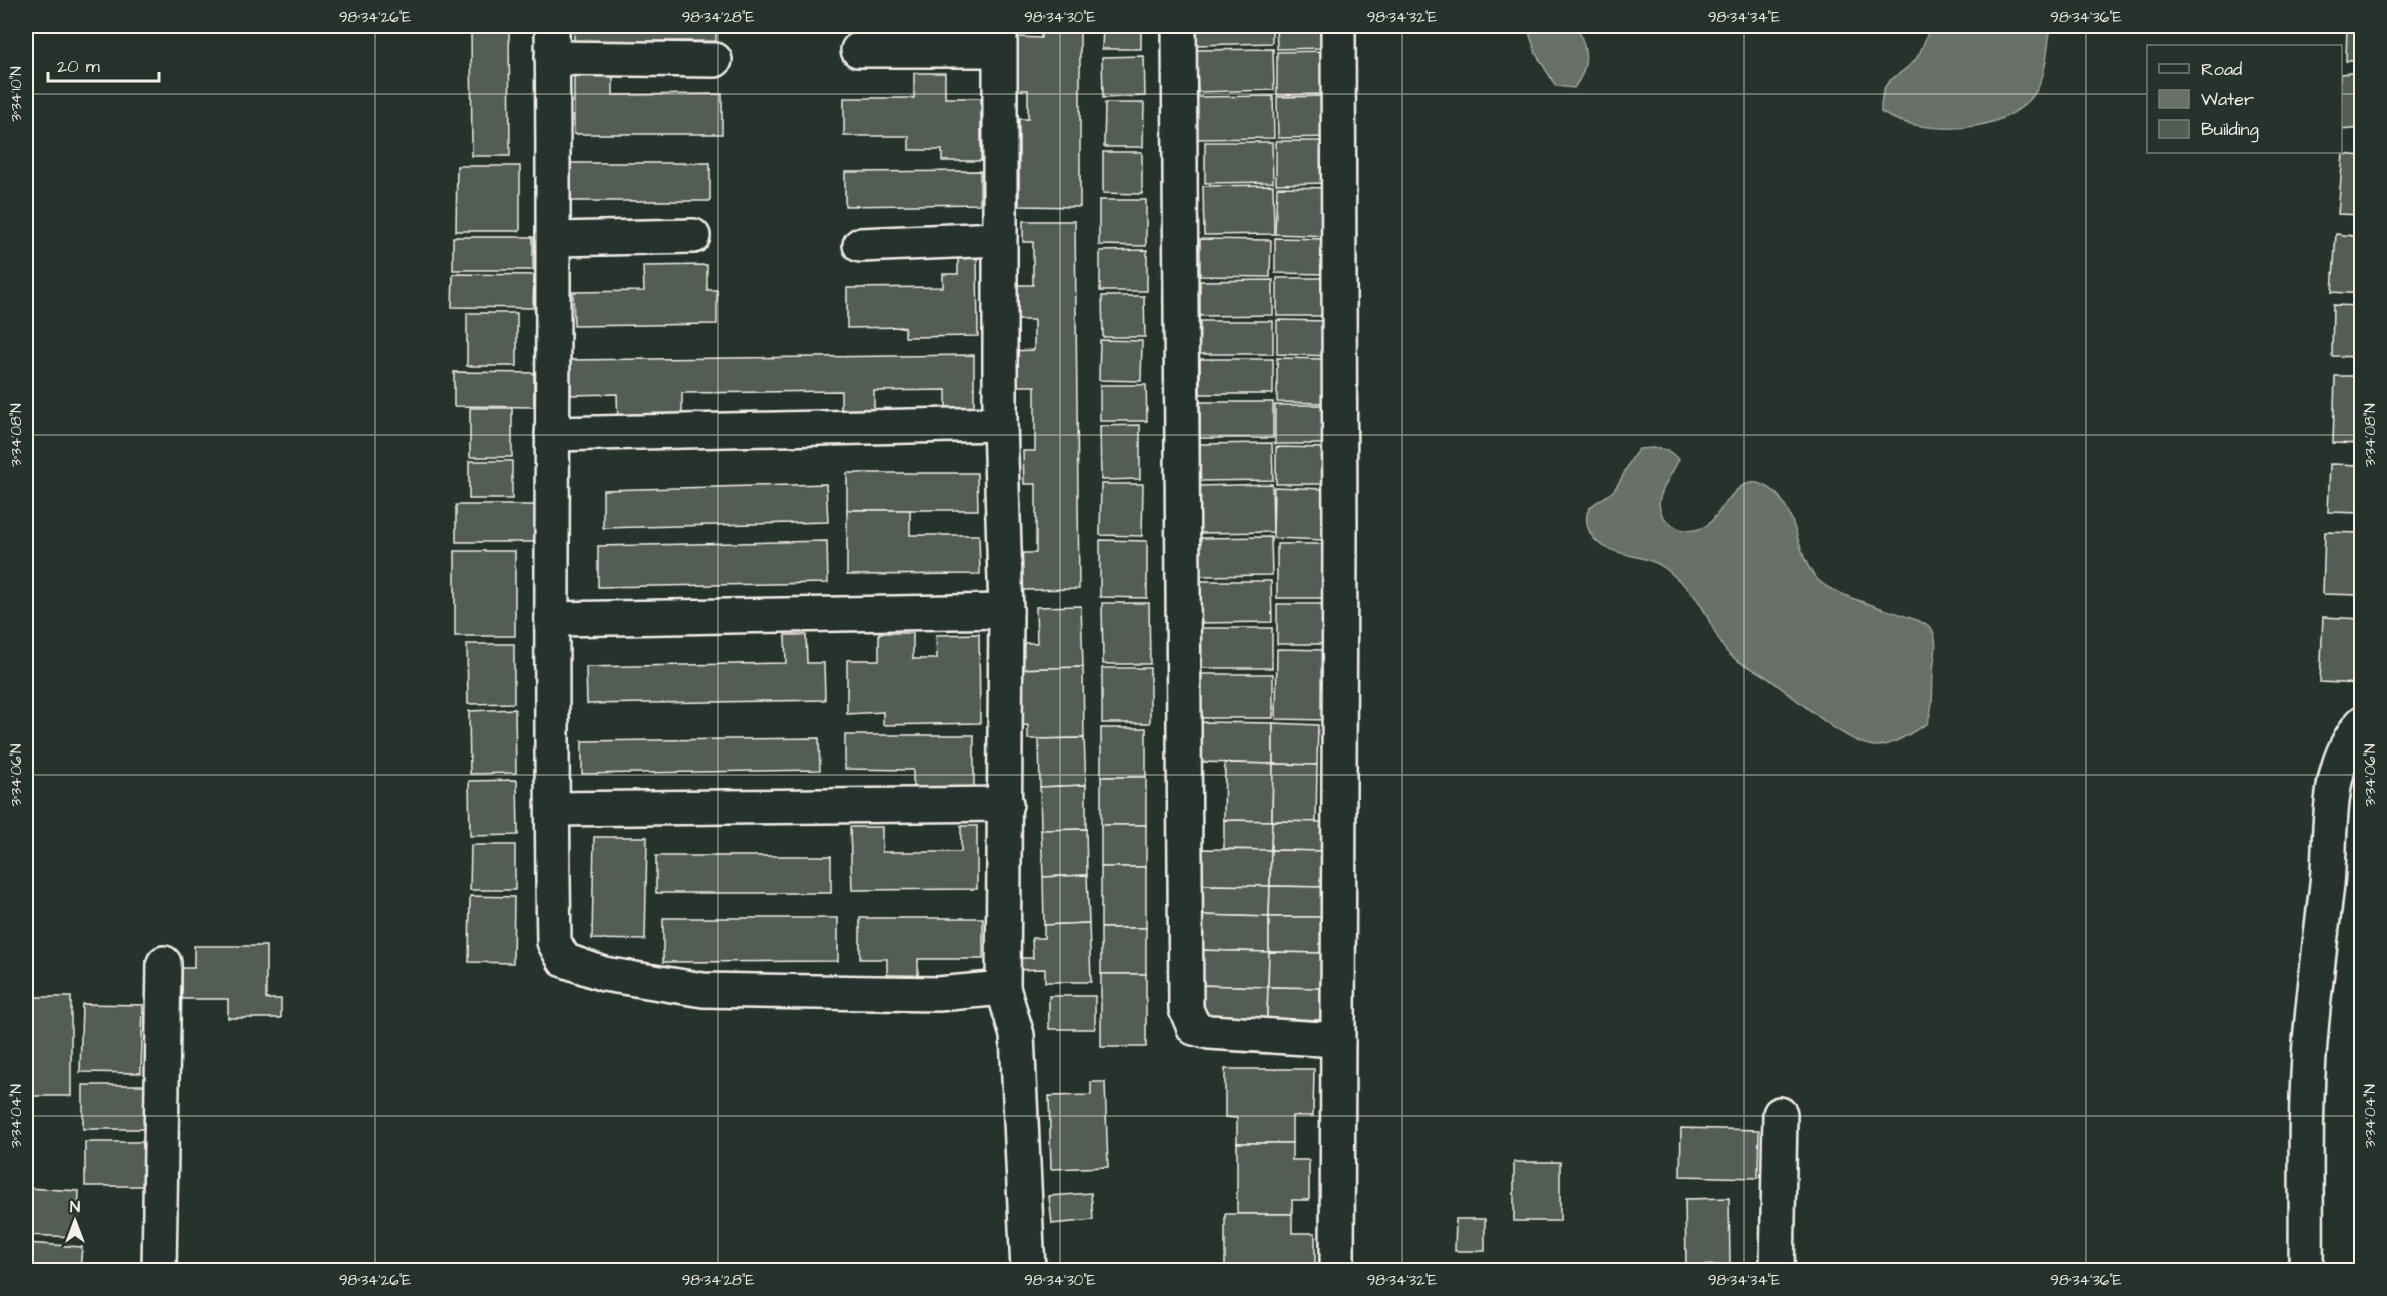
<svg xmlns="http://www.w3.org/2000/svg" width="2387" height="1296" font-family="'Architects Daughter',sans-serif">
<rect width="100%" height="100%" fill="#26332d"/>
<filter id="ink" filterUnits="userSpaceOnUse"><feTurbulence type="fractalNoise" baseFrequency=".0167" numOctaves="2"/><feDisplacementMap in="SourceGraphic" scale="12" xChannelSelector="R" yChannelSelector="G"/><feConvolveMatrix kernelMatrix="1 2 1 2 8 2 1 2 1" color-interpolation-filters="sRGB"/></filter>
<g filter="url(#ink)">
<!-- water -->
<g fill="#676f68" stroke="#9fa39b" stroke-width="1.5">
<path d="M1527,26h50c11,25 13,40 -3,62l-18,-2 -20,-32z"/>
<path d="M1931,26h120c-4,20 -4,49 -16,67 -28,42 -115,44 -154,19 0,-38 13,-29 34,-52 7,-8 11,-24 16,-34z"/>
<path d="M1653,448l14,2 12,9c-10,22 -35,47 -7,66 9,6 20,7 30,3 21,-9 33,-62 67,-40 30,19 25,66 48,91 22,23 106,36 115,51 7,12 2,28 1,41 -1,18 1,36 -6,53 -14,7 -34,22 -50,22 -30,1 -88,-55 -115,-72 -12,-7 -25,-11 -35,-22 -11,-13 -17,-32 -26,-47 -9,-14 -23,-26 -35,-36 -22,-18 -68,-10 -78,-41 -7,-25 12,-25 25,-37 10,-10 14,-30 26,-42z"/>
</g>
<!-- building -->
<g fill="#525c55" stroke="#f4f1e8" stroke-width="1.5">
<polygon points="471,26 509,26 510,156 472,156"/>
<polygon points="574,26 716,26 716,41 574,42"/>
<polygon points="1041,26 1080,26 1080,207 1019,206 1019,119 1028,119 1028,90 1016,90 1017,37 1041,38"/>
<polygon points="1103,26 1141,26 1141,49 1102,49"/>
<polygon points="1196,26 1272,26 1272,43 1196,45"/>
<polygon points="1276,26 1325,26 1325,48 1277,49"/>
<polygon points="2347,26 2362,26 2362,61 2346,61"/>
<polygon points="1273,49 1274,90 1198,92 1196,50"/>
<polygon points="1329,51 1329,94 1277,95 1277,52"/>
<polygon points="1144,56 1145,96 1103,98 1102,57"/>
<polygon points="2362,72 2362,128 2341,130 2340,74"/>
<polygon points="914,73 945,73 945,98 981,98 981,161 942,161 942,150 909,150 909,136 844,136 844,98 914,98"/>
<polygon points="574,76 613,76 613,95 722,94 722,134 574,134"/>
<polygon points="1273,96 1274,138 1196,139 1195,97"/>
<polygon points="1330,96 1331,137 1278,138 1277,97"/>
<polygon points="1105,103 1144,103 1143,147 1104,147"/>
<polygon points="1276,141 1331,141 1331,183 1276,184"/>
<polygon points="1205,142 1272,142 1273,182 1205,183"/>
<polygon points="1103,152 1142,152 1142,194 1103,193"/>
<polygon points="2343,154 2362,156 2362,215 2338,214"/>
<rect x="570" y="163" width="140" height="38"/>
<polygon points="457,166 520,166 520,231 456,231"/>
<polygon points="980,171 980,204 845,206 845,172"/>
<polygon points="1273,185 1274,234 1204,235 1203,186"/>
<polygon points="1277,187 1331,188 1330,236 1275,234"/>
<polygon points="1099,200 1146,200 1146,246 1099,245"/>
<polygon points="1023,221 1075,221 1079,589 1022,590 1022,569 1012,569 1012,553 1036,553 1036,484 1024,484 1023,451 1035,451 1035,386 1009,386 1008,351 1034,350 1034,320 1009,320 1009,285 1033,285 1033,242 1023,242"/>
<polygon points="2336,234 2362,237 2362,294 2332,292"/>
<rect x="453" y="237" width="80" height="33"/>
<polygon points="1275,238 1329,239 1328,274 1275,273"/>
<polygon points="1200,239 1271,240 1270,277 1200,276"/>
<polygon points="1147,250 1147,291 1100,291 1100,251"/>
<polygon points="958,258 977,258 978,336 905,337 905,327 847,328 847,288 943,287 943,274 958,274"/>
<polygon points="707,265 707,290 717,290 717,324 574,326 573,292 644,291 643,266"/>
<polygon points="453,274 534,275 533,308 452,307"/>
<polygon points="1277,278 1329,278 1328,316 1277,316"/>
<polygon points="1273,280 1273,315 1200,316 1200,281"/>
<polygon points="1102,296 1144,296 1145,337 1103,337"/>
<polygon points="2333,305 2362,306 2362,357 2332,356"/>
<rect x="467" y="313" width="50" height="53"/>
<polygon points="1277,320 1330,321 1329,356 1277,354"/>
<polygon points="1200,321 1273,321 1273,354 1199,354"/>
<polygon points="1100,340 1142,341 1141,381 1099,380"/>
<polygon points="974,355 974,407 946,408 946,390 874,391 874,419 841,419 841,391 682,393 682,424 618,426 617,394 571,395 570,360"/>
<polygon points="1277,358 1329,359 1328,403 1277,402"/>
<rect x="1200" y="359" width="73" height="35"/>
<polygon points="454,372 534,373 534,407 454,406"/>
<polygon points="2335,376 2362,376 2362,444 2333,443"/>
<polygon points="1100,385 1146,385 1147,421 1100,421"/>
<rect x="1200" y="402" width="73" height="36"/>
<polygon points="1275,405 1326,405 1325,444 1275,444"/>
<rect x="470" y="408" width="42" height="49"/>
<polygon points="1140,425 1140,479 1101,480 1100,426"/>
<polygon points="1272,443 1273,480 1199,481 1199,444"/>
<polygon points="1276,447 1325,448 1324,484 1276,484"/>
<rect x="469" y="461" width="43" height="38"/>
<polygon points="2330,464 2362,465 2362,513 2328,512"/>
<polygon points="847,473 977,473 978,510 847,510"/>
<polygon points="826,484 828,522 603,528 603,490"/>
<polygon points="1101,484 1143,484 1142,536 1100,535"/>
<polygon points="1272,484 1273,532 1200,533 1199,486"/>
<polygon points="1274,487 1325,489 1325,540 1273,538"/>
<rect x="456" y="505" width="80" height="37"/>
<polygon points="847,510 910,510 910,535 979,535 980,574 847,575"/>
<polygon points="2325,532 2362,533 2362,595 2323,594"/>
<polygon points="1271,537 1272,575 1200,576 1200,538"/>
<polygon points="1100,540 1147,541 1147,598 1100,597"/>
<polygon points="827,541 828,583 598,587 598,546"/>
<rect x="1277" y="544" width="49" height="54"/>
<rect x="455" y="551" width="60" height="85"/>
<polygon points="1200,581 1271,581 1272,622 1200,623"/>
<polygon points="1102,603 1149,603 1150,664 1103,664"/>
<rect x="1277" y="604" width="50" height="40"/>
<polygon points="1081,606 1083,667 1017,669 1016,643 1037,643 1036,607"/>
<polygon points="2323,617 2362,619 2362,684 2320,682"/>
<rect x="1200" y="628" width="72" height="40"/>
<polygon points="879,633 913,633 913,659 937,659 936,635 979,634 980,723 883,725 883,712 847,714 847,660 879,660"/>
<polygon points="785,635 806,635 807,663 824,663 825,700 587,704 586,667 786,663"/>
<polygon points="467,644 514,644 514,703 468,704"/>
<polygon points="1277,649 1329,650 1328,720 1276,719"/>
<polygon points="1083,667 1084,738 1028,739 1028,725 1018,726 1017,669"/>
<rect x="1102" y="668" width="48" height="55"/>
<rect x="1199" y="674" width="74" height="44"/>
<polygon points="515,709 516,773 470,774 469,711"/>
<polygon points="1201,722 1273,723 1273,764 1200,762"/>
<polygon points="1273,723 1318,725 1317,765 1273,764"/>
<rect x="1101" y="728" width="45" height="49"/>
<polygon points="845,735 974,735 974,795 913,795 913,770 845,769"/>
<polygon points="819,738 820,770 582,774 582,741"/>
<polygon points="1084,738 1086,785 1040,787 1039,739"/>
<polygon points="1225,763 1273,764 1272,821 1224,820"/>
<polygon points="1273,764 1317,765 1316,822 1272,821"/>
<rect x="1101" y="777" width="45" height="48"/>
<polygon points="517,780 518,835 470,836 469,781"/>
<polygon points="1086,785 1086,829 1041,830 1040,787"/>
<polygon points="1224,820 1272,821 1271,850 1224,849"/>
<polygon points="1272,821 1325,822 1323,851 1271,850"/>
<rect x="1101" y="825" width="45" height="42"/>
<polygon points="961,826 977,826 977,889 852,890 850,827 882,827 882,852 961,852"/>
<polygon points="1086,829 1087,875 1043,877 1041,830"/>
<polygon points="594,837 647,837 645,940 592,939"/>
<polygon points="471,845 515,845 515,890 470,890"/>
<polygon points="1200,849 1271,850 1270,886 1200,885"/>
<polygon points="1271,850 1323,851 1323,887 1270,886"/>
<rect x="656" y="856" width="175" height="37"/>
<rect x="1101" y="867" width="45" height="61"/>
<polygon points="1087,875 1089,923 1044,925 1043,877"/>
<polygon points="1200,885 1270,886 1269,917 1199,915"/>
<polygon points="1270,886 1323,887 1322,917 1269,917"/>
<polygon points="470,896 514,897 513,963 469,962"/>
<polygon points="1199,915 1269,917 1269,952 1198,950"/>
<polygon points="1269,917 1322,917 1322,953 1269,952"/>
<polygon points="663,918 838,918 838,961 663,962"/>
<polygon points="860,918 983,918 983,959 918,959 918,985 887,985 887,959 860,959"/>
<polygon points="1089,923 1091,982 1045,982 1045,969 1014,970 1013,958 1033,958 1032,938 1044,938 1044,925"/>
<rect x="1101" y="928" width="45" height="46"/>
<polygon points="194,946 266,946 266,999 281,999 281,1018 228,1018 228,999 182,999 182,968 194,968"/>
<polygon points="1198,950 1269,952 1268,987 1197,985"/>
<polygon points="1269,952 1322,953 1321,988 1268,987"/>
<rect x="1101" y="974" width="45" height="73"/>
<polygon points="1197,985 1268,987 1267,1018 1196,1017"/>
<polygon points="1268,987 1321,988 1320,1020 1267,1018"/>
<rect x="1049" y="996" width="46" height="33"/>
<rect x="26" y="997" width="45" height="99"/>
<polygon points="82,1004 143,1005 141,1073 80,1072"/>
<polygon points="1225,1069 1314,1069 1313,1116 1292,1116 1292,1143 1237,1143 1237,1118 1225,1117"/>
<polygon points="1091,1082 1105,1082 1108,1167 1051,1169 1049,1096 1091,1095"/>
<rect x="83" y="1085" width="68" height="44"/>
<polygon points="1681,1128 1759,1130 1758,1178 1680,1176"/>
<rect x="85" y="1142" width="66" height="44"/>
<polygon points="1237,1143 1292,1143 1292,1160 1309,1160 1309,1200 1292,1200 1292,1214 1237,1214"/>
<rect x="1514" y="1162" width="46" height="59"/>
<polygon points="26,1188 79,1191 77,1237 26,1235"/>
<polygon points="1091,1193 1093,1220 1052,1224 1049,1196"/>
<polygon points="1729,1198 1730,1265 1686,1266 1685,1199"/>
<polygon points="1225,1214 1292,1214 1292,1233 1315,1233 1315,1270 1225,1270"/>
<polygon points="1456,1219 1485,1219 1485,1251 1455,1251"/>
<polygon points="26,1243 82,1247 80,1270 26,1270"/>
</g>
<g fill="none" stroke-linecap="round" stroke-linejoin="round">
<!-- street casing -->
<g stroke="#f4f1e8" stroke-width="38">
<g id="street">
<path d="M552,26c4,305 -4,610 2,916l10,18 40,14 99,16 235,4 65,-6 14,47 11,235"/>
<polyline points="1000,26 1000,424 1006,611 1003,988"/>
<polyline points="1179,26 1186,1009 1194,1028 1209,1032 1338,1040"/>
<polyline points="858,50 999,50"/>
<polyline points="552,58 715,60"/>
<polyline points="555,239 693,236"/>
<polyline points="860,245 998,239"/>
<polyline points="552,434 1000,424"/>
<polyline points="552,619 1006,611"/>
<polyline points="554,809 1006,804"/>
<polyline points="159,1270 164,963"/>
<polyline points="1337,1270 1340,537 1338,26"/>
<polyline points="1777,1270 1780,1114"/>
<path d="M2306,1270c1,-75 -2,-152 4,-227 4,-53 11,-106 17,-159 5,-53 -3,-118 35,-161"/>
</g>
</g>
<!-- street -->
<use href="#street" stroke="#26332d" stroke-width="33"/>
</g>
</g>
<!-- ticks -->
<path fill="none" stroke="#f4f1e8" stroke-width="1.5" stroke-opacity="0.45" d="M33,26v1244M375,26v1244M718,26v1244M1060,26v1244M1402,26v1244M1744,26v1244M2086,26v1244M26,94h2122M2340,94h22M26,435h2336M26,775h2336M26,1116h2336"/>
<!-- margin -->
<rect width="2387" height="1296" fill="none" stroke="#26332d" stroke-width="66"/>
<!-- legend -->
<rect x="2147" y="45" width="195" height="108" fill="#26332d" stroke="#787f78" stroke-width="1.5"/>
<rect x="2159" y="64" width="30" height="9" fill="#26332d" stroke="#787f78" stroke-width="1.5"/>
<text x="2201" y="75" font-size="18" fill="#f4f1e8">Road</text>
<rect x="2159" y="90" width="30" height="18" fill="#676f68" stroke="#787f78" stroke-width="1.5"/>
<text x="2201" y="105" font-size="18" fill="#f4f1e8">Water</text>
<rect x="2159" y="120" width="30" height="18" fill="#525c55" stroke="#787f78" stroke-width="1.5"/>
<text x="2201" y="135" font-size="18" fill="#f4f1e8">Building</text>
<!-- north arrow -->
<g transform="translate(75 1221)" stroke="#26332d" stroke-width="4.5" paint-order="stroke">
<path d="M0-4.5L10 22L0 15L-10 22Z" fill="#f4f1e8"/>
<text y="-9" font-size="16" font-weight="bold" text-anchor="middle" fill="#f4f1e8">N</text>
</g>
<!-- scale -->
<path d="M48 72v9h111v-9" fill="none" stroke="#f4f1e8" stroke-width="3"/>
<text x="57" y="72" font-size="18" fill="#f4f1e8" stroke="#26332d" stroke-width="4.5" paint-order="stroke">20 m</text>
<rect x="33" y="33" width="2321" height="1230" fill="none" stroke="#f4f1e8" stroke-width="2"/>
<g font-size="15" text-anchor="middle" fill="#f4f1e8">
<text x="375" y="22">98°34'26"E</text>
<text x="718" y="22">98°34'28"E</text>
<text x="1060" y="22">98°34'30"E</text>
<text x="1402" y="22">98°34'32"E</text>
<text x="1744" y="22">98°34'34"E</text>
<text x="2086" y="22">98°34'36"E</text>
<text transform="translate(16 94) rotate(-90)" y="5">3°34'10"N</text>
<text transform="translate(16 435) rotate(-90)" y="5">3°34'08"N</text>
<text transform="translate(2370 435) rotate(-90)" y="5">3°34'08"N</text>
<text transform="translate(16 775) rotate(-90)" y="5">3°34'06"N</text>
<text transform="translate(2370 775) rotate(-90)" y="5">3°34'06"N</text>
<text transform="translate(16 1116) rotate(-90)" y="5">3°34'04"N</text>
<text transform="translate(2370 1116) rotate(-90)" y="5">3°34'04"N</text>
<text x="375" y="1285">98°34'26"E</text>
<text x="718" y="1285">98°34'28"E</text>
<text x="1060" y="1285">98°34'30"E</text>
<text x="1402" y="1285">98°34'32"E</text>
<text x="1744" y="1285">98°34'34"E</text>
<text x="2086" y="1285">98°34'36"E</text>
</g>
</svg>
